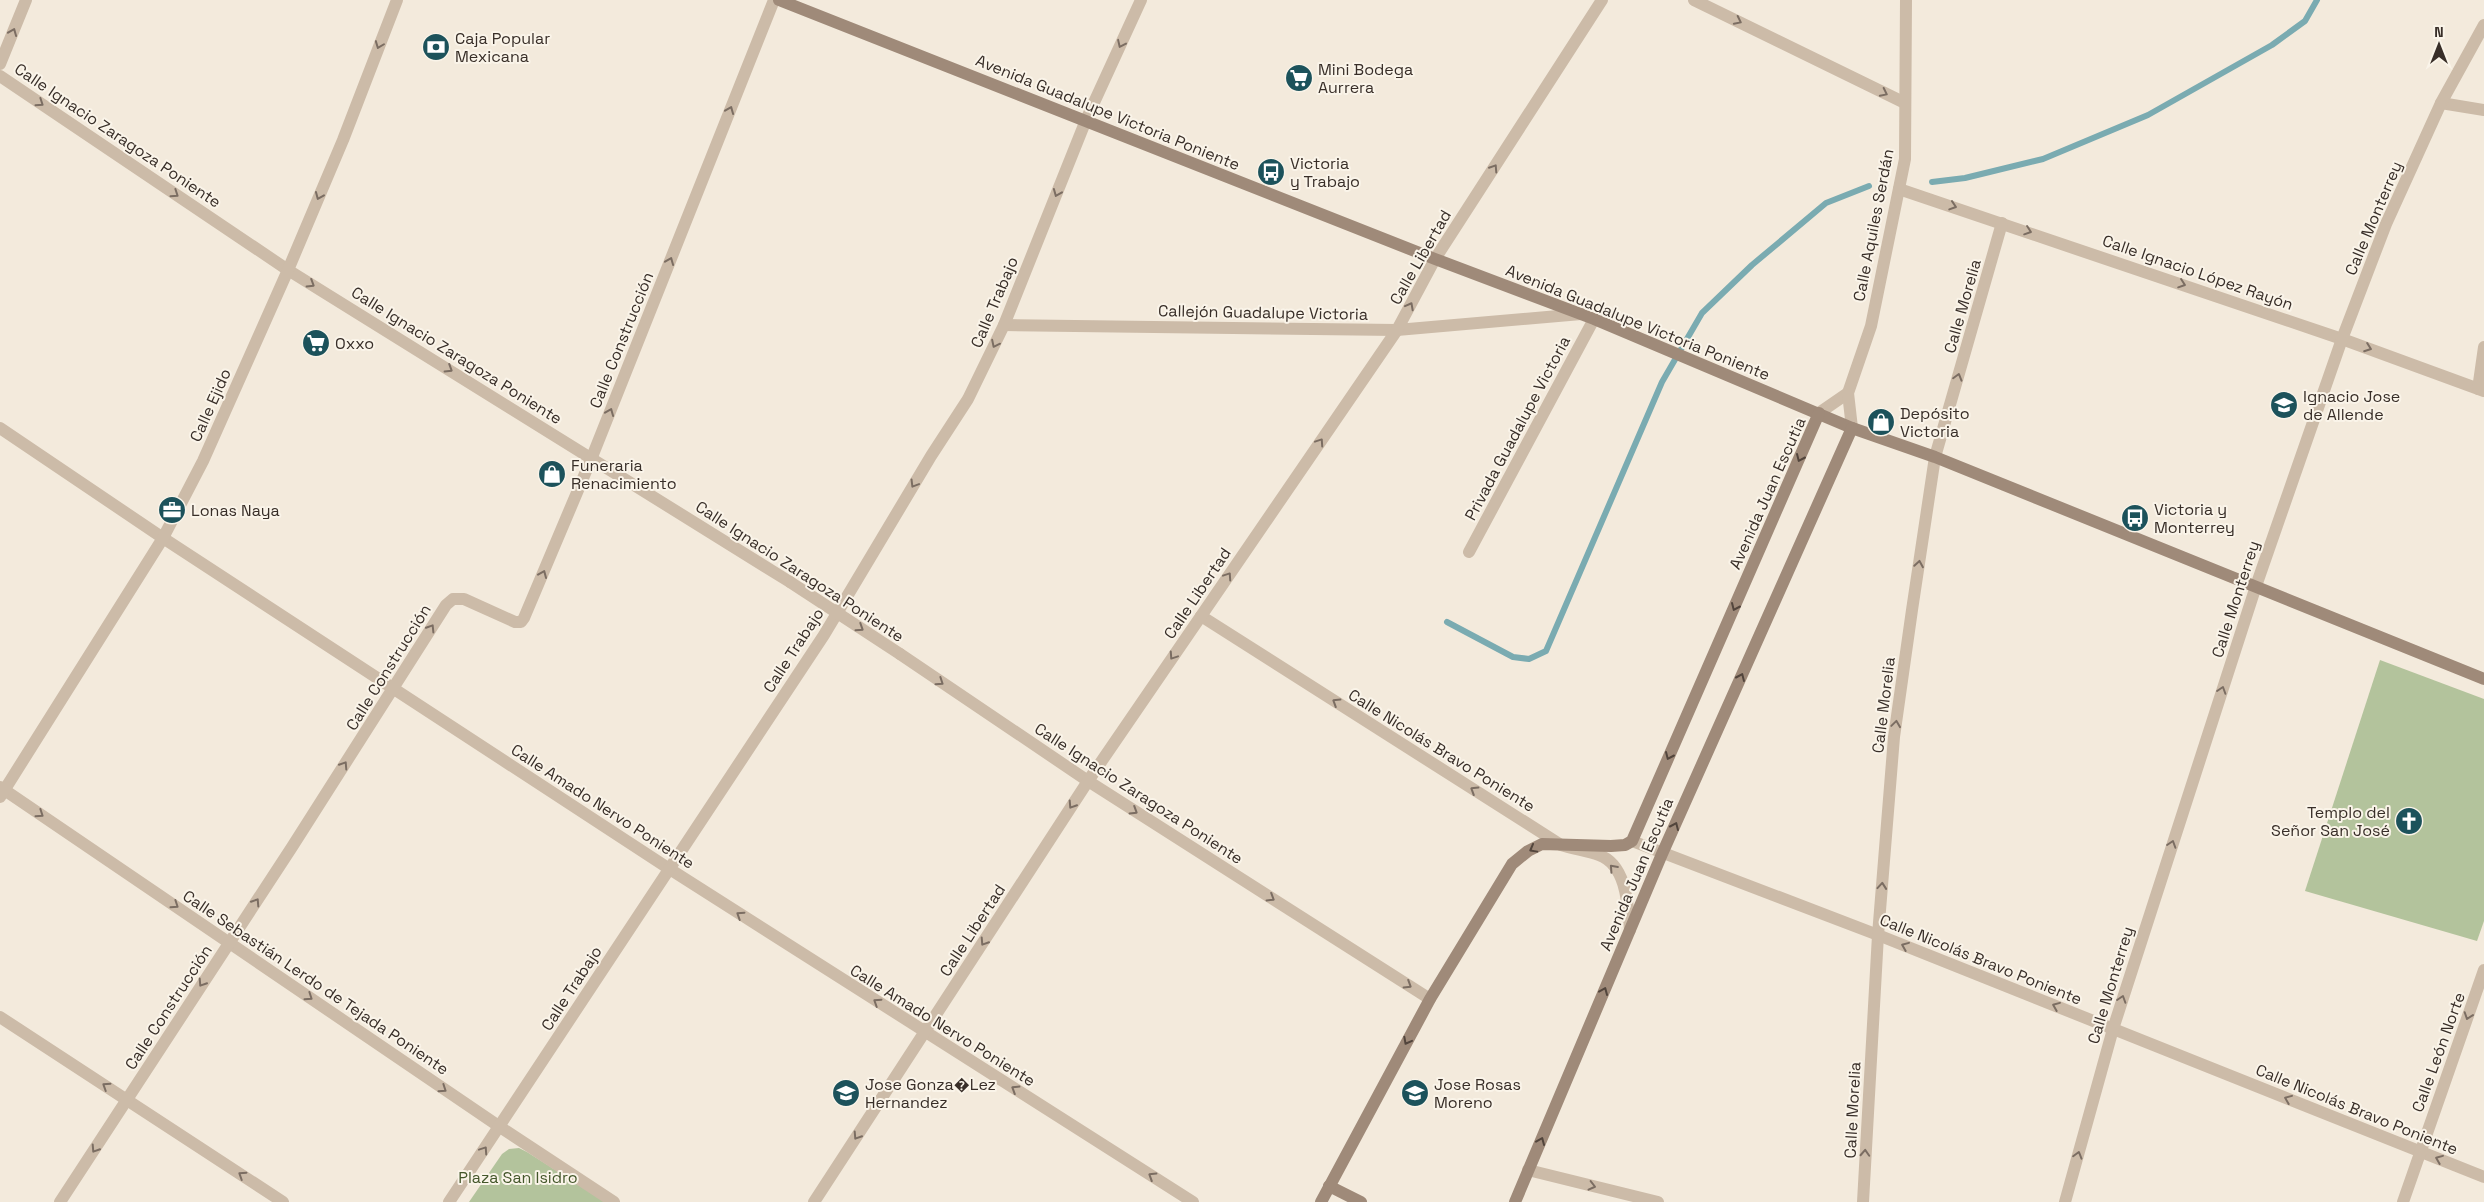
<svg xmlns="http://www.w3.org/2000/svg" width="2484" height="1202" font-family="'Space Grotesk',sans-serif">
<rect width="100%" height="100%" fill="#f3eadc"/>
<!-- green -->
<g fill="#b3c39c">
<polygon points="2380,660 2484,699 2484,921 2477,941 2305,891"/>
<polygon points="519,1148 527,1152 606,1202 469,1202 502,1154 509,1149"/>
</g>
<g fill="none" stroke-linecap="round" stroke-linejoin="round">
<!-- stream -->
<g stroke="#7aabb1" stroke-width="6">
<polyline points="1932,182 1965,178 2043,159 2148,115 2272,45 2305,21 2317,0"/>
<polyline points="1447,622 1513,657 1529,659 1546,651 1662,382 1702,313 1752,265 1826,203 1869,186"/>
</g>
<!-- street -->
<g stroke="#ccbba8" stroke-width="12">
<polyline points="1694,0 1905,103"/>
<polyline points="0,64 26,0"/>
<polyline points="0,76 288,270 790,582"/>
<polyline points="2441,103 2484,110"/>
<polyline points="1899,189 2342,339 2484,391"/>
<polyline points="1004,325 1397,330 1581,314"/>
<polyline points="2478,389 2484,347"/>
<polyline points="1819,413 1848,393"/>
<polyline points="0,428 163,538 668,868 1193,1202"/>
<polyline points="1852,428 1848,393 1871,326 1905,159 1906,0"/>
<polyline points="1469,552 1594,319"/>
<path d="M1201,616l360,229c13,4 26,6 38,10 28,10 29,51 31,75"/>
<polyline points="900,654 1088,781 1430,999"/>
<polyline points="0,787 500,1127 614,1202"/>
<polyline points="0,797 163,538 203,461 288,270 343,140 397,0"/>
<polyline points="1632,841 1878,935 2484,1177"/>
<polyline points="0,1017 283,1202"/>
<polyline points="1528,1170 1658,1202"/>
<polyline points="60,1202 292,847 446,605 453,599 464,599 515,622 521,622 524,618 592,457 774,0"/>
<polyline points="449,1202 824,635 931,456 968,399 1004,325 1086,120 1141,0"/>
<polyline points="814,1202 1088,781 1397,330 1435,259 1602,0"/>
<polyline points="1863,1202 1878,935 1894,737 1912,610 1935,457 2002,223"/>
<polyline points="2065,1202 2113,1029 2256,586 2342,339 2386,224 2441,103 2484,25"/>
<polyline points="2403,1202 2484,970"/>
</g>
<!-- secondary -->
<g stroke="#9f8a79" stroke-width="12">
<polyline points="779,0 1435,259 1594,319 1852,428 1935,457 2484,679"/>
<polyline points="1329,1186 1361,1202"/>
<polyline points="1321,1202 1430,999 1512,864 1528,851 1542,844 1611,846 1625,845 1632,841 1819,413"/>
<polyline points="1515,1202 1662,854 1852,428"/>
</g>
<!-- street-bridge -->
<polyline stroke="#ccbba8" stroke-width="12" points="790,582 900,654"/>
</g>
<!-- one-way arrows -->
<defs><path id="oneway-chevron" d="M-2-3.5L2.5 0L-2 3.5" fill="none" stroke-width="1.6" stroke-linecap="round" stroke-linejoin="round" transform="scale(1.25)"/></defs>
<g stroke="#7b6d62">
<use href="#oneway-chevron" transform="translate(1738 21) rotate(26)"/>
<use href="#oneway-chevron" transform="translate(13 32) rotate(-68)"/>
<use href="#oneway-chevron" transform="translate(1121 44) rotate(115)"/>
<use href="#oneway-chevron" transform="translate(379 45) rotate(111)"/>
<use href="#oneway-chevron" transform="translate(1884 93) rotate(26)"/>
<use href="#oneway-chevron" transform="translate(40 103) rotate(34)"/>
<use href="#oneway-chevron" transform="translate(730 110) rotate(-68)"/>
<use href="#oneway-chevron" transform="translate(1494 168) rotate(-57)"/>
<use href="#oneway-chevron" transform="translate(1057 193) rotate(112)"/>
<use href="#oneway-chevron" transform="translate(175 194) rotate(34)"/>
<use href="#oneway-chevron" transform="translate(319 196) rotate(113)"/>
<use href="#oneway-chevron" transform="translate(1953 206) rotate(18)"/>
<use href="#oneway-chevron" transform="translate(2028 231) rotate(19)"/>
<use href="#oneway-chevron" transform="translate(670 261) rotate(-68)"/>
<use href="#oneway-chevron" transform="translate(311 284) rotate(32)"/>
<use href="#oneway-chevron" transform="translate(2182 284) rotate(19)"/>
<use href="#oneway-chevron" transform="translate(1410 306) rotate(-62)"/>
<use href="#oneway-chevron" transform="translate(995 344) rotate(116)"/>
<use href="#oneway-chevron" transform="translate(2368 348) rotate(20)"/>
<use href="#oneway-chevron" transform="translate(449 369) rotate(32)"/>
<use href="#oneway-chevron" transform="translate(1958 377) rotate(-74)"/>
<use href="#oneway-chevron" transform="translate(610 412) rotate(-68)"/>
<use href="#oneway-chevron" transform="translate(1320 442) rotate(-56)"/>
<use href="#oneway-chevron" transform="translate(914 484) rotate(121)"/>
<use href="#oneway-chevron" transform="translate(1919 564) rotate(-81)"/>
<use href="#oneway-chevron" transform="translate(543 574) rotate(-67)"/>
<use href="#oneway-chevron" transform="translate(1228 576) rotate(-56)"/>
<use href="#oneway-chevron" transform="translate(431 628) rotate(-58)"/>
<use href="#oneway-chevron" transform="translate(860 628) rotate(33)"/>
<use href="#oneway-chevron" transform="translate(1173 656) rotate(124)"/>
<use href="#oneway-chevron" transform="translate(940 682) rotate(34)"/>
<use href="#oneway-chevron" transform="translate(2222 690) rotate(-72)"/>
<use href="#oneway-chevron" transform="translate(1336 702) rotate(-148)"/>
<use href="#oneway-chevron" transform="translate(1896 724) rotate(-82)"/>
<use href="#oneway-chevron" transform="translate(344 765) rotate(-57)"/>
<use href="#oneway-chevron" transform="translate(1474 790) rotate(-148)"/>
<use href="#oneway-chevron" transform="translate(1072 805) rotate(123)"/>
<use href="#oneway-chevron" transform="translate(1134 811) rotate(32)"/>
<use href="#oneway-chevron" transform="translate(40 814) rotate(34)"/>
<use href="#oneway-chevron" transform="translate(2172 844) rotate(-72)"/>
<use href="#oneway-chevron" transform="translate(1613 868) rotate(-132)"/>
<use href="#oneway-chevron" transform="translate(1882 886) rotate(-85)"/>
<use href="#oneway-chevron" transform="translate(1271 898) rotate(32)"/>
<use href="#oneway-chevron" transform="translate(256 902) rotate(-57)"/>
<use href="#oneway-chevron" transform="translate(175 905) rotate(34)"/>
<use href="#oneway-chevron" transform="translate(740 915) rotate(-147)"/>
<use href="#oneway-chevron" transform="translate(984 942) rotate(123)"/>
<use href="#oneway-chevron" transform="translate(1905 946) rotate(-158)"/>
<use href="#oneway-chevron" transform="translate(202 983) rotate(123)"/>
<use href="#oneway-chevron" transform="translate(1408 985) rotate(32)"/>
<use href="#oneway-chevron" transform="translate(309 997) rotate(34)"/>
<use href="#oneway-chevron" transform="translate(2122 999) rotate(-72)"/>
<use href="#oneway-chevron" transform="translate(877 1002) rotate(-147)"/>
<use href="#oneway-chevron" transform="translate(2056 1006) rotate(-158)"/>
<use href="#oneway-chevron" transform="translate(2468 1016) rotate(109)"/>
<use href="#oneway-chevron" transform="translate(106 1086) rotate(-147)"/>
<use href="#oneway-chevron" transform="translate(443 1089) rotate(34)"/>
<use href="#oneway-chevron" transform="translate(1015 1089) rotate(-148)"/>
<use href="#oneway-chevron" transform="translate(2288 1099) rotate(-158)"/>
<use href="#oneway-chevron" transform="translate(857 1136) rotate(123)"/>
<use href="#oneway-chevron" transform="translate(95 1149) rotate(123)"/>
<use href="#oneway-chevron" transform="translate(484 1150) rotate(-56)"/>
<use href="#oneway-chevron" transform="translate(1865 1153) rotate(-87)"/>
<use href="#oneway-chevron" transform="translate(2078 1155) rotate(-74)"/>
<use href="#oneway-chevron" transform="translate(2439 1159) rotate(-158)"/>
<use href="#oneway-chevron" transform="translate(242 1175) rotate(-147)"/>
<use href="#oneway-chevron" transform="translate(1152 1176) rotate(-148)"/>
<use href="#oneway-chevron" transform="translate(1592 1186) rotate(14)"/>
</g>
<g stroke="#52453c">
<use href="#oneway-chevron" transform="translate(1800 458) rotate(114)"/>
<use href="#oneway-chevron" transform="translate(1735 607) rotate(114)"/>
<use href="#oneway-chevron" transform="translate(1741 677) rotate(-66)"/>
<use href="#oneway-chevron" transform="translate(1669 756) rotate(114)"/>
<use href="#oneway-chevron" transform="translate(1675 826) rotate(-66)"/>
<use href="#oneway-chevron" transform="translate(1533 849) rotate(151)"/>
<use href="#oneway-chevron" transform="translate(1604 991) rotate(-67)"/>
<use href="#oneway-chevron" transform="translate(1407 1041) rotate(118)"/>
<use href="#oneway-chevron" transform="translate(1541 1141) rotate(-67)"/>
</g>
<!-- icons -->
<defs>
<g id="bank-disc" transform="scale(1.4375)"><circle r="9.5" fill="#1c525b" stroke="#faf4e9"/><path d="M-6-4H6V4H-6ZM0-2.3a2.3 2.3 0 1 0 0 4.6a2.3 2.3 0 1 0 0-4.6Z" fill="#fff"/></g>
<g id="supermarket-disc" transform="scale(1.4375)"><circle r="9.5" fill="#1c525b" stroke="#faf4e9"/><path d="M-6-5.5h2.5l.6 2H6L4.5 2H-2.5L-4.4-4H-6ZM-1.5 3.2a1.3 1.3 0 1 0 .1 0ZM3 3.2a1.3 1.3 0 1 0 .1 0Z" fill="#fff"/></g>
<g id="bus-disc" transform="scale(1.4375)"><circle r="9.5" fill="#1c525b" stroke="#faf4e9"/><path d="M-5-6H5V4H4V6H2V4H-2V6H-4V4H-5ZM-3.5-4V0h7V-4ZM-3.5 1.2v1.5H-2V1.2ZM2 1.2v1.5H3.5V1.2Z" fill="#fff"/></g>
<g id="school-disc" transform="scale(1.4375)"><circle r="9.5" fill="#1c525b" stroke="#faf4e9"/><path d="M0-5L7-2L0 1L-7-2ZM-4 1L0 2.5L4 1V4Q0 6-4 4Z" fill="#fff"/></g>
<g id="shop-disc" transform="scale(1.4375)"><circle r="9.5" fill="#1c525b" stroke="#faf4e9"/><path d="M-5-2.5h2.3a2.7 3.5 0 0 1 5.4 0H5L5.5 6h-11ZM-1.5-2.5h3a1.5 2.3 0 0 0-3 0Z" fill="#fff"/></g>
<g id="office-disc" transform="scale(1.4375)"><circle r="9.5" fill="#1c525b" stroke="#faf4e9"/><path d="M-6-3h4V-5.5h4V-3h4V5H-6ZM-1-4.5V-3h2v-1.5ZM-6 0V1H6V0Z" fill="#fff"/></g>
<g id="church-disc" transform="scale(1.4375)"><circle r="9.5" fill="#1c525b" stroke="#faf4e9"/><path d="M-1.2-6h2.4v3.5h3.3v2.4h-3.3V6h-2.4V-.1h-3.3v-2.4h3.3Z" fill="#fff"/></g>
</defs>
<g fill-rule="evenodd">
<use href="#bank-disc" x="436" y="47"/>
<use href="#supermarket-disc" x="1299" y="78"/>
<use href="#bus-disc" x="1271" y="172"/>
<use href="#supermarket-disc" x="316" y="343"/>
<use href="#school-disc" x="2284" y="405"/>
<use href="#shop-disc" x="1881" y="422"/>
<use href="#shop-disc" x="552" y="474"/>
<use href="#office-disc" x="172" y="510"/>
<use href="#bus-disc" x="2135" y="518"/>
<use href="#church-disc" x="2409" y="821"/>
<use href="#school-disc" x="846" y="1093"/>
<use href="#school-disc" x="1415" y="1093"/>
</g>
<g text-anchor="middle" stroke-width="4" stroke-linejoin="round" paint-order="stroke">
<!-- poi labels -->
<g font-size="16" fill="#382e28" stroke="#faf4e9" text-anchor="start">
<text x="455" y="44">Caja Popular<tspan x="455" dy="18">Mexicana</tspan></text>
<text x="1318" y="75">Mini Bodega<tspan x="1318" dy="18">Aurrera</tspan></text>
<text x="1290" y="169">Victoria<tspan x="1290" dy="18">y Trabajo</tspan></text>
<text x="335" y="349">Oxxo</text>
<text x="2303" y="402">Ignacio Jose<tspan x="2303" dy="18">de Allende</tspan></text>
<text x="1900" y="419">Depósito<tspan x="1900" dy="18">Victoria</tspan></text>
<text x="571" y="471">Funeraria<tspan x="571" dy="18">Renacimiento</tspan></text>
<text x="2154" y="515">Victoria y<tspan x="2154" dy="18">Monterrey</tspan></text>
<text x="191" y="516">Lonas Naya</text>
<text x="2390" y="818" text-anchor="end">Templo del<tspan x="2390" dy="18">Señor San José</tspan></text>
<text x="865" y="1090">Jose Gonza�Lez<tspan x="865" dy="18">Hernandez</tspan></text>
<text x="1434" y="1090">Jose Rosas<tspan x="1434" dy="18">Moreno</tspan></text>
</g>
<!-- street labels -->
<g font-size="16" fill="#382e28" stroke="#faf4e9">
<text transform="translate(1108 112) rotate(22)" y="6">Avenida Guadalupe Victoria Poniente</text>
<text transform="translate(118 135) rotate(34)" y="6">Calle Ignacio Zaragoza Poniente</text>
<text transform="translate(2373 218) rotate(-67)" y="6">Calle Monterrey</text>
<text transform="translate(1873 225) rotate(-79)" y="6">Calle Aquiles Serdán</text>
<text transform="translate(1420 257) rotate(-60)" y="6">Calle Libertad</text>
<text transform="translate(2198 272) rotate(19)" y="6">Calle Ignacio López Rayón</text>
<text transform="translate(994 302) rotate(-67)" y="6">Calle Trabajo</text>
<text transform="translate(1962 306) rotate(-74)" y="6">Calle Morelia</text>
<text transform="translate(1263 312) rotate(1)" y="6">Callejón Guadalupe Victoria</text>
<text transform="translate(1638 322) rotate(22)" y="6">Avenida Guadalupe Victoria Poniente</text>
<text transform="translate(621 340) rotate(-68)" y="6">Calle Construcción</text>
<text transform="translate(457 355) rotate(32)" y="6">Calle Ignacio Zaragoza Poniente</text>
<text transform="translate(210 405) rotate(-66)" y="6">Calle Ejido</text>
<text transform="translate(1517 428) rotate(-62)" y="6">Privada Guadalupe Victoria</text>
<text transform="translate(1767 493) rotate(-66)" y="6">Avenida Juan Escutia</text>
<text transform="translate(800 571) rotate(33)" y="6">Calle Ignacio Zaragoza Poniente</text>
<text transform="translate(1197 593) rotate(-56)" y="6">Calle Libertad</text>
<text transform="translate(2235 599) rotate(-72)" y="6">Calle Monterrey</text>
<text transform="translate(793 650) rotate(-57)" y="6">Calle Trabajo</text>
<text transform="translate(388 667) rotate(-58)" y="6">Calle Construcción</text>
<text transform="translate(1883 705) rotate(-83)" y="6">Calle Morelia</text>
<text transform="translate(1442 750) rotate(32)" y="6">Calle Nicolás Bravo Poniente</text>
<text transform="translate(1139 793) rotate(33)" y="6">Calle Ignacio Zaragoza Poniente</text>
<text transform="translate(603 806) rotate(33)" y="6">Calle Amado Nervo Poniente</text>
<text transform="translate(1636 874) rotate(-67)" y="6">Avenida Juan Escutia</text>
<text transform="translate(972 930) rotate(-57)" y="6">Calle Libertad</text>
<text transform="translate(1981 959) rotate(22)" y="6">Calle Nicolás Bravo Poniente</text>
<text transform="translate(316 982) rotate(34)" y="6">Calle Sebastián Lerdo de Tejada Poniente</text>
<text transform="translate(2110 985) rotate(-73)" y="6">Calle Monterrey</text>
<text transform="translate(571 988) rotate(-57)" y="6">Calle Trabajo</text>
<text transform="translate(168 1007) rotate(-57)" y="6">Calle Construcción</text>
<text transform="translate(943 1025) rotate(32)" y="6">Calle Amado Nervo Poniente</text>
<text transform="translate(2438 1052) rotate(-70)" y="6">Calle León Norte</text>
<text transform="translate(2357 1109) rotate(22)" y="6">Calle Nicolás Bravo Poniente</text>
<text transform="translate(1852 1110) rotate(-87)" y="6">Calle Morelia</text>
</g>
<!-- park labels -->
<g font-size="16" fill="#44572b" stroke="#faf4e9">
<text x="518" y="1183">Plaza San Isidro</text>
</g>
</g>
<!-- north arrow -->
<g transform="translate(2439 45)" stroke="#faf4e9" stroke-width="4" paint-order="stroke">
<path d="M0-4L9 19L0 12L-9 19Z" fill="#382e28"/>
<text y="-8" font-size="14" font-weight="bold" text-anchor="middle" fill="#382e28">N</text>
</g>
</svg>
